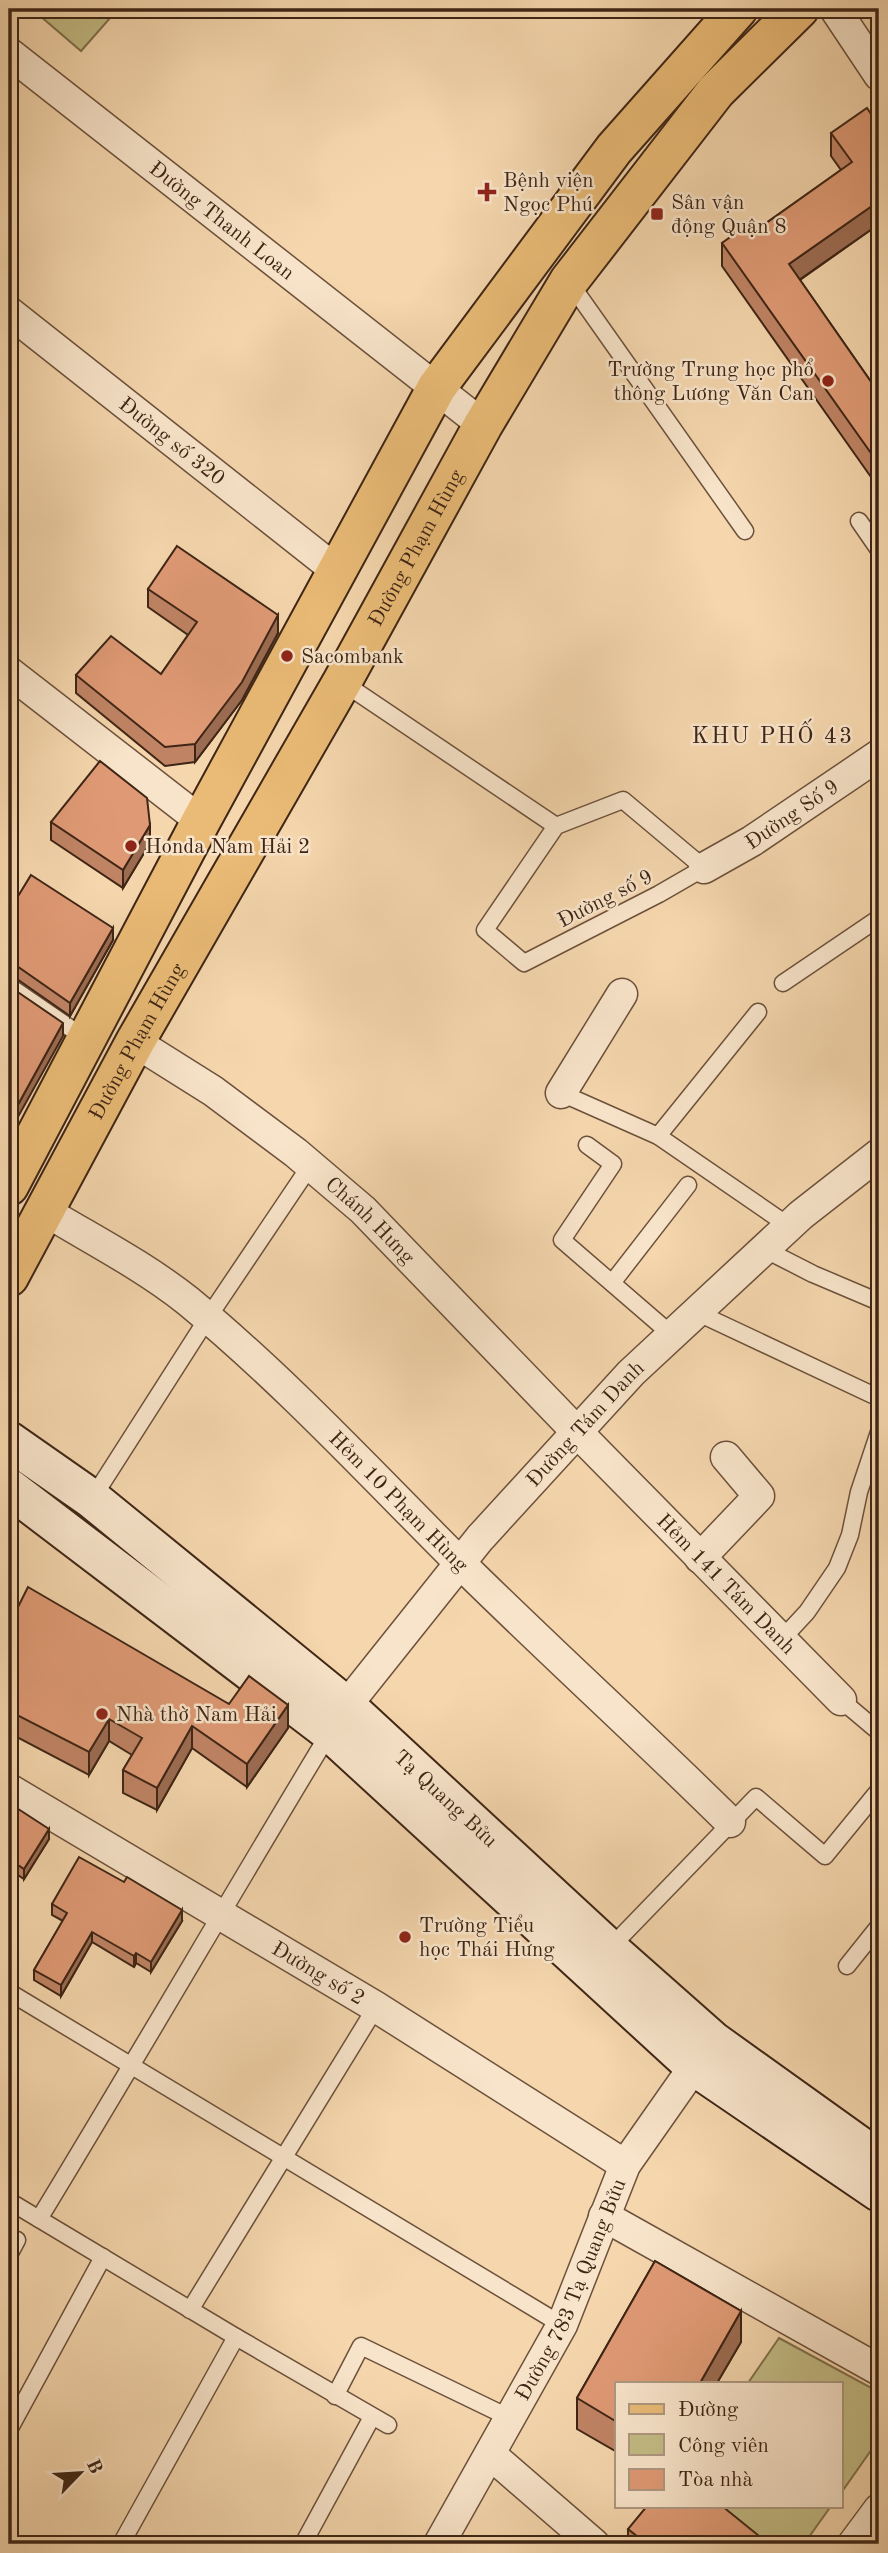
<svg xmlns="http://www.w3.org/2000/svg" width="888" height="2553" font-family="'Old Standard TT',serif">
<rect width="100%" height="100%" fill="#f5d6ad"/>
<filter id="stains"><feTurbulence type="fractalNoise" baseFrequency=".00286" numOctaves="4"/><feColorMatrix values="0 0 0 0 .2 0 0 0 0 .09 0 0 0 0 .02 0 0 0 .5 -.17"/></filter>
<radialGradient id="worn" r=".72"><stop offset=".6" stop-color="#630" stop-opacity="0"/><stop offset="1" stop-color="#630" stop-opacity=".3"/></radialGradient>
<!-- green -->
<g fill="#c3bc85" stroke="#80704d" stroke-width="2">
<polygon points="32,9 118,9 81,51"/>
<polygon points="779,2338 879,2392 879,2439 841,2493 841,2383 748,2383"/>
<polygon points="702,2506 831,2506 804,2544 755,2544"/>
</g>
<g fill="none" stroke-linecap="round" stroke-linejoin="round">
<!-- service casing -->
<g stroke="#6c513b" stroke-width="19">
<g id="service">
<polyline points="570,283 745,531"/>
<polyline points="859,521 879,550"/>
<polyline points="342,682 556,826 623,800 704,868 659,894 524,963 485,930 556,826"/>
<polyline points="783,983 879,918"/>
<polyline points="9,986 86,1039"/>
<polyline points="561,1093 658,1136 789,1226"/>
<polyline points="658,1136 758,1012"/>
<polyline points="587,1145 613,1164 562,1240 672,1335"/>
<polyline points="764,1249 813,1274 879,1302"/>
<polyline points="612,1283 688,1185"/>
<polyline points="696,1312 879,1398"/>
<polyline points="92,1499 207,1319 310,1166"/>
<polyline points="781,1640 807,1612 837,1568 850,1535 859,1492 879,1432"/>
<polyline points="841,1700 879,1732"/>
<polyline points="609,1949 756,1797 825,1856 879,1790"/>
<polyline points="847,1966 879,1926"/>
<polyline points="9,1992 562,2325"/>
<polyline points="9,2201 236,2337 388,2425"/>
<path d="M39,2219c98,-161 193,-325 291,-487"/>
<polyline points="9,2255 17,2240"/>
<polyline points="190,2310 376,2007"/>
<polyline points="335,2396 361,2346 510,2418"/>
<polyline points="9,2430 103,2257"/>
<polyline points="121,2544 236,2337"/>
<polyline points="303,2544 372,2417"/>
</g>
</g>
<!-- minor casing -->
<g stroke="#6c513b" stroke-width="33">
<g id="minor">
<polyline points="835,9 879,75"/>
<path id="s1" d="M9,53l474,372"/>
<path id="s2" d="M9,312l328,259"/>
<polyline points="9,672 201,821"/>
<path id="s3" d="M704,868l48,-27 127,-86"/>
<path id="s4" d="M135,1042l78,49 83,62 67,57 214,222 264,268"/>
<polyline points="561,1093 622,994"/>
<path id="s5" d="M45,1211c48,29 99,55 143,90 97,80 182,172 271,261 89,88 182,172 271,260"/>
<polyline points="700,1558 759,1496 726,1457"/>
<path id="s6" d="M336,1723l10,-17 134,-168 151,-165 170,-158 78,-61"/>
<path id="s7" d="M9,1789l367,218 249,158"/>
<polyline points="604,2216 879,2370"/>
<polyline points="490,2454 594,2544"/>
<path id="s8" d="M439,2544l123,-219 63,-160 80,-114"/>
<polyline points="853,2544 879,2509"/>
</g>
</g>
<!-- secondary casing -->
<g stroke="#3e2515" stroke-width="42">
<g id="secondary">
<path id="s9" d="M9,1441l83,58 254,207 263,243 104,92 166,119"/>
<polyline points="9,1488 330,1732 694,2066 879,2192"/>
</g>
</g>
<!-- primary casing -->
<g stroke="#3e2515" stroke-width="42">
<g id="primary">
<polyline points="9,1186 201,821 437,387 614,149 738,9"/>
<path id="s10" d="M9,1277l126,-235 207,-360 141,-257 86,-144 147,-190 83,-82"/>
</g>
</g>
<!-- service -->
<use href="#service" stroke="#f8e4ca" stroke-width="16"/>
<!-- minor -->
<use href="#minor" stroke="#f8e4ca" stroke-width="30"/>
<!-- secondary -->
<use href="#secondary" stroke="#f8e4ca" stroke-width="38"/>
<!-- primary -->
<use href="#primary" stroke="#eabb76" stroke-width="38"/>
</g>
<!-- wall -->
<g fill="#c08465" stroke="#3e2515" stroke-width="2">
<polygon points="879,126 879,224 800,280 874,386 879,382 878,487 722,266 722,243 752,233 841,170 831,156 831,133"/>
<polygon points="148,589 278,633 242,700 195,762 165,766 76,693 76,675 161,674 188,635 148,607"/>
<polygon points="51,822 150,843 123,888 51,840"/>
<polygon points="9,911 113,940 70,1016 14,977 9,977"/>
<polygon points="9,1625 229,1704 288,1728 247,1787 192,1748 157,1810 123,1793 123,1770 132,1755 109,1741 89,1775 9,1733"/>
<polygon points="9,1803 49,1839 24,1879 9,1869"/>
<polygon points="52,1904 182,1921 151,1972 136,1963 134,1967 92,1942 61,1996 34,1980 34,1970 63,1921 52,1915"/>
<polygon points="655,2261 741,2311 741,2342 717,2383 617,2383 617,2452 577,2429 577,2398"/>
<polygon points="628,2529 769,2544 628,2544"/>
</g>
<!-- shaded-wall -->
<g fill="#9c6c52" stroke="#3e2515" stroke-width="2">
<polygon points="879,201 879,224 789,287 789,264"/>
<polygon points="879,462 879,486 878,487 878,463"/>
<polygon points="278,615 278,633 242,700 195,762 195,744"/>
<polygon points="150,825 150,843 123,888 123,870"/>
<polygon points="113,928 113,940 70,1016 70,1003"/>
<polygon points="63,1023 63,1036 9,1133 9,1121"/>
<polygon points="288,1705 288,1728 247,1787 247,1764"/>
<polygon points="109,1719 109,1741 89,1775 89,1752"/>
<polygon points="192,1726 192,1748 157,1810 157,1788"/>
<polygon points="49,1829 49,1839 24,1879 24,1869"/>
<polygon points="182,1910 182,1921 151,1972 151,1962"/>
<polygon points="92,1932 92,1942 61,1996 61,1985"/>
<polygon points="136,1953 136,1963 134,1967 134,1956"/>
<polygon points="741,2311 741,2342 717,2383 700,2383"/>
</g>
<!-- building -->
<g fill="#df9a75" stroke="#3e2515" stroke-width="2">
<polygon points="867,108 879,126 879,201 789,264 874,386 879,382 879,462 878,463 722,243 747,225 752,233 852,162 831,133"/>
<polygon points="177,546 278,615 242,682 195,744 165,747 76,675 111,636 161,674 197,622 148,589"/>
<polygon points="100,761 147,798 150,825 123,870 51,822"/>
<polygon points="31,875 113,928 70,1003 14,964 9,964 9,911"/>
<polygon points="9,986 63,1023 9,1121"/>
<polygon points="28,1587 229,1704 249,1676 288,1705 247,1764 192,1726 157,1788 123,1770 142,1738 109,1719 89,1752 9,1711 9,1625"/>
<polygon points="9,1803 49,1829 24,1869 9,1859"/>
<polygon points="79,1857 124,1882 127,1877 182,1910 151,1962 136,1953 134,1956 92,1932 61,1985 34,1970 67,1913 52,1904"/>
<polygon points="655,2261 741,2311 700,2383 617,2383 617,2422 577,2398"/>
<polygon points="647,2506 722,2506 769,2544 647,2544 628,2529"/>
</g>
<!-- markers -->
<g fill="#8f2418" stroke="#f8e4ca" stroke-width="2.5">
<path d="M483.5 181.5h7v7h7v7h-7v7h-7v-7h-7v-7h7z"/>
<rect x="650" y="207" width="14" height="14" rx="3.5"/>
<circle cx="828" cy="381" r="7"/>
<circle cx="287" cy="656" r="7"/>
<circle cx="131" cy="846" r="7"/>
<circle cx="102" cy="1714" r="7"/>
<circle cx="405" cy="1937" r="7"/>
</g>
<g text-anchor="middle" stroke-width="5" stroke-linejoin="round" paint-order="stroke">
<!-- poi labels -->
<g font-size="21" fill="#3e2515" stroke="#f8e4ca" text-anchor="start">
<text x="503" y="187">Bệnh viện<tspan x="503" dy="24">Ngọc Phú</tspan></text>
<text x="671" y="209">Sân vận<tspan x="671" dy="24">động Quận 8</tspan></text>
<text x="814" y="376" text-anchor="end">Trường Trung học phổ<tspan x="814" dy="24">thông Lương Văn Can</tspan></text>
<text x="301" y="663">Sacombank</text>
<text x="145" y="853">Honda Nam Hải 2</text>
<text x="116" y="1721">Nhà thờ Nam Hải</text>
<text x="419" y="1932">Trường Tiểu<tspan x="419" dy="24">học Thái Hưng</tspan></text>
</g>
<!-- street labels -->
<g font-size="21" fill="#3e2515" stroke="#f8e4ca">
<text dy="7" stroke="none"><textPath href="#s1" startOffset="271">Đường Thanh Loan</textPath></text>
<text dy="7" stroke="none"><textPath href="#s2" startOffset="208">Đường số 320</textPath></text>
<text dy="7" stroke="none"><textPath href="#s10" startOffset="835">Đường Phạm Hùng</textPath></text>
<text dy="7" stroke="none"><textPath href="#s3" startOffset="103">Đường Số 9</textPath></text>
<text transform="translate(605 898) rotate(-27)" y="7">Đường số 9</text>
<text dy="7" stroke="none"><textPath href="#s10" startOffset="268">Đường Phạm Hùng</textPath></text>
<text dy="7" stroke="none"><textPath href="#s4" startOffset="296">Chánh Hưng</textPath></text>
<text dy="7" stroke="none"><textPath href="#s6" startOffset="390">Đường Tám Danh</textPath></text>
<text dy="7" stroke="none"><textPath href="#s5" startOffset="460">Hẻm 10 Phạm Hùng</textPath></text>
<text dy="7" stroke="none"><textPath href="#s4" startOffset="805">Hẻm 141 Tám Danh</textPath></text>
<text dy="7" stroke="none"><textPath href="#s9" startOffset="565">Tạ Quang Bửu</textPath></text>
<text dy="7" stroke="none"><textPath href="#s7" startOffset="360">Đường số 2</textPath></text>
<text dy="7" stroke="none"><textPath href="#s8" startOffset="287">Đường 783 Tạ Quang Bửu</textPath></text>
</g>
<!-- neighbourhood labels -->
<g font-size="23" letter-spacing="2" fill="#3e2515" stroke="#f8e4ca">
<text x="773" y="743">KHU PHỐ 43</text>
</g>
</g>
<!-- margin -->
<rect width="888" height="2553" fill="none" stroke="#f5d6ad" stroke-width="35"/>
<rect x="10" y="10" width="867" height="2532" fill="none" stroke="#3e2515" stroke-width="3.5"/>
<rect x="18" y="18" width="853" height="2518" fill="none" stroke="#3e2515" stroke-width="2"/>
<!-- legend -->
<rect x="615" y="2382" width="228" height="126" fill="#f8e4ca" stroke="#ae9882" stroke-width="2"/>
<rect x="629" y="2404" width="35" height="10" fill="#eabb76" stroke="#ae9882" stroke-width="2"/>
<text x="678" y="2416" font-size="21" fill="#3e2515">Đường</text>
<rect x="629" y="2434" width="35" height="21" fill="#c3bc85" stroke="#ae9882" stroke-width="2"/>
<text x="678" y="2452" font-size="21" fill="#3e2515">Công viên</text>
<rect x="629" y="2469" width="35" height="21" fill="#df9a75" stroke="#ae9882" stroke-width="2"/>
<text x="678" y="2486" font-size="21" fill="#3e2515">Tòa nhà</text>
<!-- north arrow -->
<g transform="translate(80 2473) rotate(65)" stroke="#f8e4ca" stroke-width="5" paint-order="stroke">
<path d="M0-5L12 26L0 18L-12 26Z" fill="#3e2515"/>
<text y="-10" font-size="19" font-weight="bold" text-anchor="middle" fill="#3e2515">B</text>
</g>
<rect width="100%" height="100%" filter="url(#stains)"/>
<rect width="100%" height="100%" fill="url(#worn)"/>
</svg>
